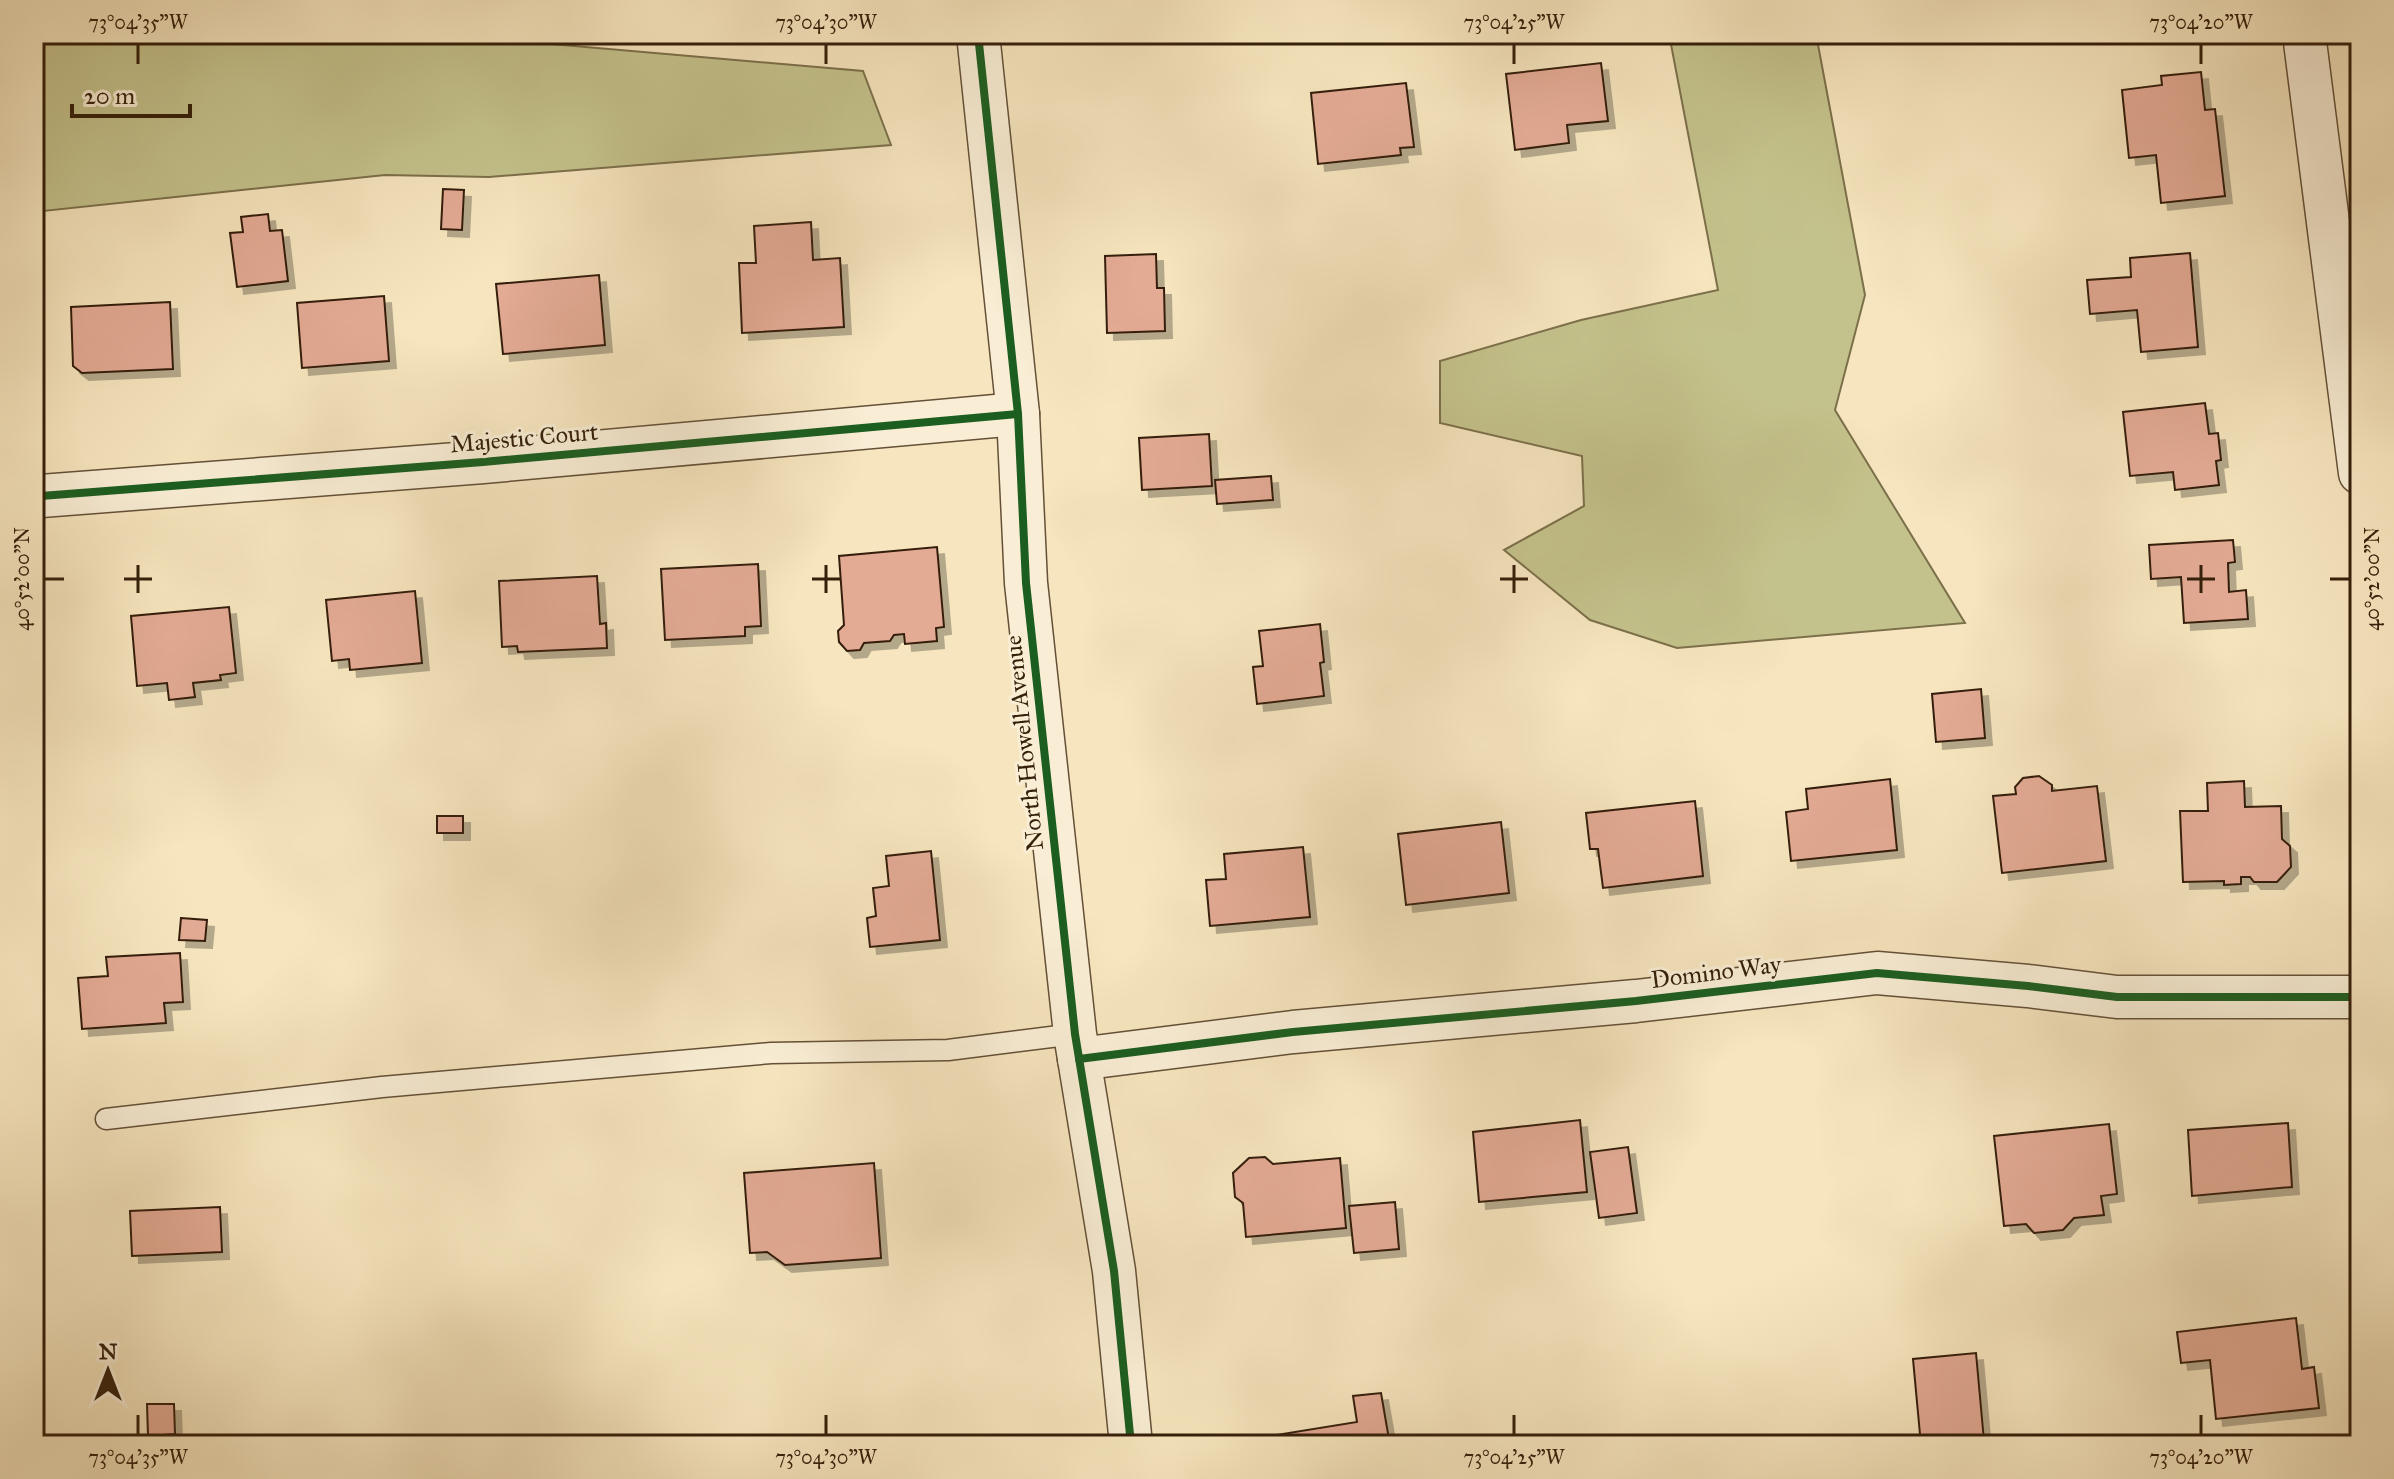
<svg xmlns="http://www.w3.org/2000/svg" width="2394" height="1479" font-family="'IM FELL Great Primer',serif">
<defs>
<filter id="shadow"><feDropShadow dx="7" dy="7" stdDeviation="0" flood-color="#0004"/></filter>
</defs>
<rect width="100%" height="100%" fill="#f6e5be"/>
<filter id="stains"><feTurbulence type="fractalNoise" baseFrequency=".0025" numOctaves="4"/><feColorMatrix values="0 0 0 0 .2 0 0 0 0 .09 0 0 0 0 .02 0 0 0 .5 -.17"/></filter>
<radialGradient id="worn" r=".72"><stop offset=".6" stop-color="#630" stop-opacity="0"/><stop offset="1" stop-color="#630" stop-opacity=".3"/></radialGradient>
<!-- green -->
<g fill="#c4c28c" stroke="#7c704b" stroke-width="2">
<polygon points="34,34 492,34 494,39 863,71 891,145 489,177 385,175 34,212"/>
<polygon points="1669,34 1816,34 1865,295 1835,410 1965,623 1677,648 1590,620 1504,550 1584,506 1582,456 1440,423 1440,361 1581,320 1718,290"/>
<polygon points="34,892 42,892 36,1334 34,1335"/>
</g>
<!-- building -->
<g fill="#e3aa94" stroke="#341f0a" stroke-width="2" filter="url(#shadow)">
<polygon points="1601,63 1608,121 1567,125 1569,143 1515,150 1506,74"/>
<polygon points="2201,72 2205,110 2215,109 2225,196 2161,203 2156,155 2129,158 2122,90 2162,85 2161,76"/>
<polygon points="1406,83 1414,147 1400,148 1401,155 1318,164 1311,93"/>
<polygon points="443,189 464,190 462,230 441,229"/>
<polygon points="268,214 270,231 282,230 288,281 237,287 230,233 243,232 241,217"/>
<polygon points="811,222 813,260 840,258 844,327 742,333 739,263 756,263 754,226"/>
<polygon points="2190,253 2198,347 2141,352 2137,310 2090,314 2087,280 2131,277 2130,258"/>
<polygon points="1156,254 1157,288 1164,288 1165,331 1107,333 1105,256"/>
<polygon points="599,275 605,345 503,354 496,284"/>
<polygon points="384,296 389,361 302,368 297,303"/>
<polygon points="170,302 173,369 82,373 73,366 71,307"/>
<polygon points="2205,403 2209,434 2218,433 2221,460 2216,461 2219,485 2175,490 2173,472 2130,476 2123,412"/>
<polygon points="1209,434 1212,486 1142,490 1139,438"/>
<polygon points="1271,476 1273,500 1217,504 1215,480"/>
<polygon points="2233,540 2235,562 2228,563 2229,592 2246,590 2248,619 2184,623 2181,577 2151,579 2149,545"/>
<polygon points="937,547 944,627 936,628 937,641 905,644 904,634 894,635 890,641 864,643 860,650 847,651 839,642 838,631 844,625 839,556"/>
<polygon points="758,564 761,626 745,627 745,636 665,640 661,569"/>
<polygon points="597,576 600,624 606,623 607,648 518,652 517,646 502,647 499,581"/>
<polygon points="415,591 422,663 350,670 349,659 332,661 326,600"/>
<polygon points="229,607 236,673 220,675 221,680 193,683 195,697 169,700 167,683 137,686 131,616"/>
<polygon points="1320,624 1324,662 1320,663 1324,696 1257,704 1253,667 1263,666 1259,631"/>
<polygon points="1981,689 1985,738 1936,742 1932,694"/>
<polygon points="2039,776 2052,785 2052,791 2097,786 2106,861 2002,873 1993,796 2016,794 2015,787 2023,778"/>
<polygon points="1890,779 1897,850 1791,861 1786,812 1808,809 1806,789"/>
<polygon points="2244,781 2245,807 2281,806 2282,839 2290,846 2291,867 2277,882 2254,882 2250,877 2241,877 2241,884 2224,885 2224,881 2183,882 2180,811 2208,811 2207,783"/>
<polygon points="1695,801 1703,876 1603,888 1598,849 1590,849 1586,813"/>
<rect x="437" y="816" width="26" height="17"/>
<polygon points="1501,822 1509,893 1406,905 1398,834"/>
<polygon points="1303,847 1310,917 1210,926 1206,880 1226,879 1224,854"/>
<polygon points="931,851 940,940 870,947 867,918 876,916 873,888 889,886 886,856"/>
<polygon points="181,918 207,920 205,941 179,940"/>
<polygon points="180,953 183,1002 164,1003 166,1023 82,1029 78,978 108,976 106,957"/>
<polygon points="1580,1120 1587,1192 1479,1202 1473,1132"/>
<polygon points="2288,1123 2292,1187 2192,1196 2188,1130"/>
<polygon points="2109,1124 2117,1194 2101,1196 2104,1215 2074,1218 2063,1230 2034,1233 2026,1224 2004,1226 1994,1136"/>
<polygon points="1628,1147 1637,1213 1599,1218 1590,1152"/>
<polygon points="1265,1157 1273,1164 1340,1158 1346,1228 1246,1237 1243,1203 1235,1197 1233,1173 1249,1158"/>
<polygon points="874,1163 881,1258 785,1265 767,1252 750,1253 744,1173"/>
<polygon points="1395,1202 1399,1249 1354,1253 1349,1206"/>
<polygon points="220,1207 222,1252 132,1256 130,1211"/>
<polygon points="2296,1318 2302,1369 2314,1367 2319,1408 2216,1419 2210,1360 2181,1363 2177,1332"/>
<polygon points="1976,1353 1984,1441 1970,1442 1970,1445 1921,1445 1913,1359"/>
<polygon points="1381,1393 1390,1445 1272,1445 1270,1436 1357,1422 1353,1396"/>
<polygon points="147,1404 174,1404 175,1434 148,1436"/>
</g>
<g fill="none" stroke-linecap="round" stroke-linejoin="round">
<!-- lane casing -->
<g stroke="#645037" stroke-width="23">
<polyline id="lane" points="106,1119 382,1087 771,1053 948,1050 1075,1034"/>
</g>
<!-- street casing -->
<g stroke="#645037" stroke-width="45">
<g id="street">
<polyline points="978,34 1018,414 1026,583 1075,1034 1114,1271 1131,1445"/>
<polyline points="2304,34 2360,473"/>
<polyline points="34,493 41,496 483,462 1018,414"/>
<polyline points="1079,1059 1293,1032 1636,1001 1877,973 2028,986 2117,997 2360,997"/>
</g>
</g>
<!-- lane -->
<use href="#lane" stroke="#f9eed5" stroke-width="20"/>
<!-- street -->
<use href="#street" stroke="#f9eed5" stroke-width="42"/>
<!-- cycleway casing -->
<g stroke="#f9eed5" stroke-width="13">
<g id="cycleway">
<polyline points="978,34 1018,414 1026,583 1075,1034 1114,1271 1131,1445"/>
<polyline points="34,493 41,496 483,462 1018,414"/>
<polyline points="1079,1059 1293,1032 1636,1001 1877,973 2028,986 2117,997 2360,997"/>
</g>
</g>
<!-- cycleway -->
<use href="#cycleway" stroke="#1b5e20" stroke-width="8"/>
</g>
<!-- ticks -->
<path fill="none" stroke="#341f0a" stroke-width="3" d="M138,44v20M826,44v20M1514,44v20M2201,44v20M138,565v28M826,565v28M1514,565v28M2201,565v28M44,579h20M124,579h28M812,579h28M1500,579h28M2187,579h28M2330,579h20M138,1415v20M826,1415v20M1514,1415v20M2201,1415v20"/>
<g text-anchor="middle" stroke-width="6" stroke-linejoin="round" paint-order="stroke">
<!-- street labels -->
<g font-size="24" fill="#341f0a" stroke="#f9eed5">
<text transform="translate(524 438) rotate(-5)" y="8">Majestic Court</text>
<text transform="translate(1024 743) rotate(-96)" y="8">North Howell Avenue</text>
<text transform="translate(1716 972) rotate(-7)" y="8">Domino Way</text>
</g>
</g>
<!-- margin -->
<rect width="2394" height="1479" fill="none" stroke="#f6e5be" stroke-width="88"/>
<!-- north arrow -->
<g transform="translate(108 1371)" stroke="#f9eed5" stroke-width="6" paint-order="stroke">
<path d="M0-6L14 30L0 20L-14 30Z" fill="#341f0a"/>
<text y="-12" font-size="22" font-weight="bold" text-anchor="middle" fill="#341f0a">N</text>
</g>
<!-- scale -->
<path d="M72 104v12h118v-12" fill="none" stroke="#341f0a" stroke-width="4"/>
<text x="84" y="104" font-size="24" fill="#341f0a" stroke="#f9eed5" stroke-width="6" paint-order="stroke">20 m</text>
<rect x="44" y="44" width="2306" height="1391" fill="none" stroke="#341f0a" stroke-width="3"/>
<g font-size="20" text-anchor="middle" fill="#341f0a">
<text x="138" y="29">73°04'35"W</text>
<text x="826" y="29">73°04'30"W</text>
<text x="1514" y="29">73°04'25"W</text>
<text x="2201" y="29">73°04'20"W</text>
<text transform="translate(22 579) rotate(-90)" y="7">40°52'00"N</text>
<text transform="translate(2372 579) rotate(-90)" y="7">40°52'00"N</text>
<text x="138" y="1464">73°04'35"W</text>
<text x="826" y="1464">73°04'30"W</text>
<text x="1514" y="1464">73°04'25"W</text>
<text x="2201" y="1464">73°04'20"W</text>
</g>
<rect width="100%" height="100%" filter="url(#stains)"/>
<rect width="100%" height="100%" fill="url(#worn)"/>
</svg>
